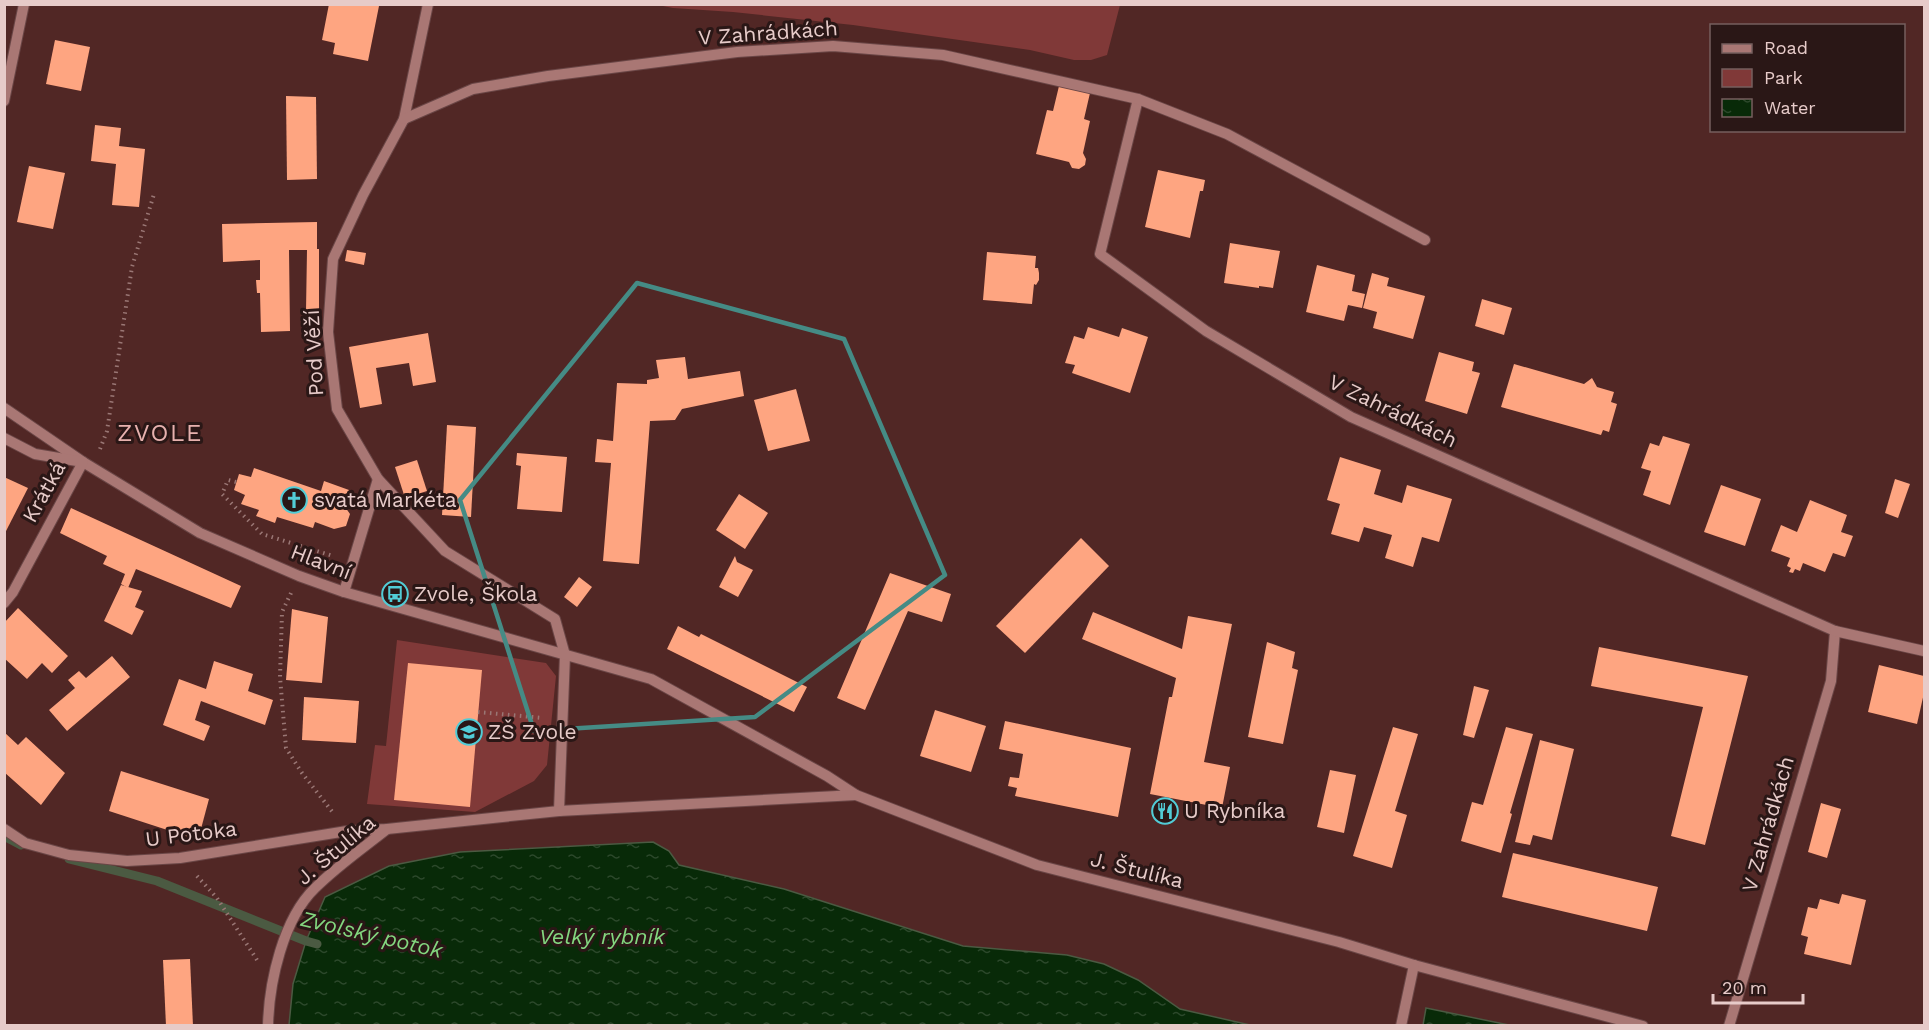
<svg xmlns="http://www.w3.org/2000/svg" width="1929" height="1030" font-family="'Work Sans',sans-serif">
<defs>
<pattern id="water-ripples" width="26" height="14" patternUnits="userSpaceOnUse" patternTransform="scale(1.5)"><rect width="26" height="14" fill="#082a08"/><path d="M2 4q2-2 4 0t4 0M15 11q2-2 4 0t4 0" fill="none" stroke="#2c482b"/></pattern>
</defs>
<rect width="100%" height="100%" fill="#512725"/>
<!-- green -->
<g fill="#803938">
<polygon points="658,5 1120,5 1107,55 1091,60 1074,60 1030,50 853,25 733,12 673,8"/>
<polygon points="397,640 546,663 556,676 547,765 534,781 475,812 367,804 375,745 386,746"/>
</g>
<!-- water -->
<g fill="url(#water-ripples)" stroke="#4b5a42" stroke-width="1.5">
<polygon points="653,842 669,851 679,865 784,889 963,946 1067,955 1104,964 1138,980 1180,1009 1250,1025 289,1025 293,984 306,941 325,897 389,866 460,852"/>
<polygon points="1426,1008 1509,1025 1423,1025"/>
</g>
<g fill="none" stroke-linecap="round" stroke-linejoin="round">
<!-- stream -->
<g stroke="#4b5a42" stroke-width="9">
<polyline points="4,836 21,845"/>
<polyline points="69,859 157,881 306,941 317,944"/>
</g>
</g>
<!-- building -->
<g fill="#fea581">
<polygon points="329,4 379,6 368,61 333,54 335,43 322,40"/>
<polygon points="55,40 90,47 81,91 46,84"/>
<polygon points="1059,86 1090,93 1084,119 1090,121 1083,153 1086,159 1085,165 1079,169 1072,168 1069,162 1036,154 1047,110 1053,111"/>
<polygon points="286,96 316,97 317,179 287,180"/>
<polygon points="95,125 121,128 119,146 145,149 139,207 112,205 116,164 91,161"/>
<polygon points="29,166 65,173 53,229 17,222"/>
<polygon points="1158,170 1205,180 1203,191 1200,191 1190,238 1145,227"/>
<polygon points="317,222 317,249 319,249 319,311 306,311 307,250 289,250 290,331 261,332 260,293 257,293 256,280 260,280 260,260 223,262 222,224"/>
<polygon points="1230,243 1280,251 1273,288 1259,286 1259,288 1224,283"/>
<polygon points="347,250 366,253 364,265 345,261"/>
<polygon points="987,252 1036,256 1035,268 1038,268 1039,273 1039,280 1036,285 1034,284 1032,304 983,300"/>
<polygon points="1317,265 1355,275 1352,291 1365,294 1362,308 1348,305 1344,321 1306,312"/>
<polygon points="1372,273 1389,278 1387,286 1425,296 1413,339 1373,328 1377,312 1363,308"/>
<polygon points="1482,299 1512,308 1504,335 1475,326"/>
<polygon points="1088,327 1119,337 1122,328 1148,337 1130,393 1072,373 1075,365 1065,363 1074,336 1084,339"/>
<polygon points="428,333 436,382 413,386 409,363 376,368 382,404 360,408 349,347"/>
<polygon points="1439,352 1474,362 1472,371 1480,373 1467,414 1425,401"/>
<polygon points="685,357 688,379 740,371 744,396 682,409 675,420 650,421 639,564 603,561 611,463 595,462 597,439 613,441 617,383 647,384 647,380 659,378 656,360"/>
<polygon points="1514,364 1584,384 1592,378 1597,387 1614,392 1611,402 1617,404 1609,432 1603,430 1601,435 1501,407"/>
<polygon points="796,389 810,441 768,451 754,400"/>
<polygon points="447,425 476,427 471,517 442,515"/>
<polygon points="1663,436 1690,444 1670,505 1643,495 1651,471 1641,468 1650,443 1659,446"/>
<polygon points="517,453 567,457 562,512 517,509 521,466 516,465"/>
<polygon points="1340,457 1381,470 1374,494 1402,503 1407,485 1452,499 1439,542 1422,537 1413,567 1385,558 1392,535 1364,527 1359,542 1331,534 1340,504 1327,500"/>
<polygon points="417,460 427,491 405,498 395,467"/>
<polygon points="254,468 321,491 324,481 349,490 343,504 350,514 346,526 334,529 315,522 313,528 277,517 275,523 256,516 259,510 241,504 245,495 234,490 239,474 251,477"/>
<polygon points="4,477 28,488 4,535"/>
<polygon points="1895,479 1910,484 1898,518 1885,513"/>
<polygon points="1721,485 1761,499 1745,546 1704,532"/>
<polygon points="739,494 768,513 745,549 716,530"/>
<polygon points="1810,500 1847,515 1841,532 1853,536 1845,557 1833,553 1825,572 1803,563 1800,571 1795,569 1793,573 1789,572 1791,568 1787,566 1790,558 1771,551 1781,525 1797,532"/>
<polygon points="71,508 241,586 231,608 136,569 128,588 121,584 125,574 103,564 107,556 60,533"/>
<polygon points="1081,538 1109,566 1025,653 996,626"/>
<polygon points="735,556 737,562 753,570 738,597 719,587"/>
<polygon points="890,573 951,594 942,622 908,611 865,710 837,698"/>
<polygon points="579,577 592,587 577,607 564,597"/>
<polygon points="121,585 142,591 135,607 144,611 132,635 104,621"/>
<polygon points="18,608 68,656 52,673 42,663 27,679 4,658 4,623"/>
<polygon points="292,609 328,617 322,683 286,680"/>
<polygon points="1093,612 1182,649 1188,616 1232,624 1204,762 1230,767 1222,808 1150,794 1169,697 1172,697 1176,678 1082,639"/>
<polygon points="678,626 699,637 701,634 807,687 794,712 667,649"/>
<polygon points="1267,642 1295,652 1292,668 1298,670 1283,744 1248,737"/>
<polygon points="1599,647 1748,676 1705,845 1671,836 1703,707 1591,686"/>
<polygon points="112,656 130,677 67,731 49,710 75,688 68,680 79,671 86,678"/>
<polygon points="214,661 253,674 248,691 273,700 265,725 201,701 195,720 210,726 204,741 163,725 179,679 206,689"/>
<polygon points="408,663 482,670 470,807 394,800"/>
<polygon points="1879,665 1924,676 1924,693 1917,724 1868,712"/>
<polygon points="1474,686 1489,690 1474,738 1463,735"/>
<polygon points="304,697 359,701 356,743 302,740"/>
<polygon points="935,710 986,726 971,772 920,756"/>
<polygon points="1005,721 1131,748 1118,817 1015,796 1017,788 1008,786 1010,777 1019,778 1023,754 999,749"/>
<polygon points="1393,727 1418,734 1395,811 1407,815 1392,868 1353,856"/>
<polygon points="1506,727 1533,734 1510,813 1512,814 1501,853 1461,841 1472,802 1483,805"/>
<polygon points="4,732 18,745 26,737 65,773 41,805 4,772"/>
<polygon points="1540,740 1574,749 1552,840 1533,835 1530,845 1515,842"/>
<polygon points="1330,770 1356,775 1344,833 1317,827"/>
<polygon points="121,771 209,799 198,840 109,811"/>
<polygon points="1821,803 1841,809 1827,858 1808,852"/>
<polygon points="1513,853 1658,887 1647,931 1502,897"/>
<polygon points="1842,894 1866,900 1851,965 1804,954 1808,937 1801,935 1808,907 1817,909 1820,899 1839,904"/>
<polygon points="190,959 193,1026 166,1026 163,960"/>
</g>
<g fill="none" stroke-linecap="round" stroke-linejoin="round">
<!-- minor casing -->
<g stroke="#6a4646" stroke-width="12">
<g id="minor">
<polyline points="428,4 404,119 363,195 333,259 328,332 337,409 378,479 445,551 555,619 565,655 559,811"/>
<polyline points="1138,99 1100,254 1206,331 1351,417 1835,631 1831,681 1729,1026"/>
<polyline points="4,101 24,4"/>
<polyline points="404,119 473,89 548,76 737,52 833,46 943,55 1138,99 1227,134 1425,240"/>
<polyline points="4,408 83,462 200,533 299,576 344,592 651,679 827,776 856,795 1037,865 1339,942 1414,965 1643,1026"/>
<polyline points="4,438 35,454 83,462 13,592 4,603"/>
<polyline points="344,592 378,479"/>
<polyline points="1835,631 1924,651"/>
<polyline points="4,829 25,843 69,855 127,861 180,858 347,831 387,829 559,811 856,795"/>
<path d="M268,1026c1,-44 15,-107 47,-138 22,-22 48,-40 72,-59"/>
<polyline points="1401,1026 1414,965"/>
</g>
</g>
<!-- path -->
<g stroke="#9a7775" stroke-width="4" stroke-dasharray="1.5 4.5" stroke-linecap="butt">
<polyline points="100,449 107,431 132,267 154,194"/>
<polyline points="236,482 228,480 222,494 262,534 333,556"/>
<polyline points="291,593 282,612 280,677 286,748 302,773 334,814"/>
<polyline points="478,712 543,718"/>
<polyline points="197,876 217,898 257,960"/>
</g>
<!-- minor -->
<use href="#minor" stroke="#a97774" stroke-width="10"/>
</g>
<!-- marked area -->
<path fill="none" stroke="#458b85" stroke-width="4.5" stroke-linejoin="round" d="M637,283l207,56 101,236 -190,142 -221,14 -74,-231z"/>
<!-- icons -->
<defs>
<g id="church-ring" transform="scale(1.35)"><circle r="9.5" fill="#2a1716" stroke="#52ccd6" stroke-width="1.5"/><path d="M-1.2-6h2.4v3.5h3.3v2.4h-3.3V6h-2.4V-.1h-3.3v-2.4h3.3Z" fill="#52ccd6"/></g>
<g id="bus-ring" transform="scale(1.35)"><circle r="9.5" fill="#2a1716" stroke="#52ccd6" stroke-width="1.5"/><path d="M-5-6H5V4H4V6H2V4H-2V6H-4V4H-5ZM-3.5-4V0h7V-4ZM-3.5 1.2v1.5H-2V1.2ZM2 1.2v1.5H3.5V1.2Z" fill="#52ccd6"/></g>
<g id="school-ring" transform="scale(1.35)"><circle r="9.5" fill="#2a1716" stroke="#52ccd6" stroke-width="1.5"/><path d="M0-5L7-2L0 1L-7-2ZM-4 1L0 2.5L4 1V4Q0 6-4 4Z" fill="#52ccd6"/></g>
<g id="restaurant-ring" transform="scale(1.35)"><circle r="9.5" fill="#2a1716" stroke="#52ccd6" stroke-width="1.5"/><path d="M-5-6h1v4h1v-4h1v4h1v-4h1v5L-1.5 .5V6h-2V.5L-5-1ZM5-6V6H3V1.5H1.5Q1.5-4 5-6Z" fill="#52ccd6"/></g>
</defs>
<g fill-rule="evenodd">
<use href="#church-ring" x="294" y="500"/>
<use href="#bus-ring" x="395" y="594"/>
<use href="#school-ring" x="469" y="732"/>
<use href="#restaurant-ring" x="1165" y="811"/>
</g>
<g text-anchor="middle" stroke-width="6" stroke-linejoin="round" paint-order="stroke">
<!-- street labels -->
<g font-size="21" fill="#e7cbc9" stroke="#2a1716">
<text transform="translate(768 33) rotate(-4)" y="7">V Zahrádkách</text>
<text transform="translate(314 353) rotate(-93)" y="7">Pod Věží</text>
<text transform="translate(1393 411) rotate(26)" y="7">V Zahrádkách</text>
<text transform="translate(44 492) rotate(-61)" y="7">Krátká</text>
<text transform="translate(321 562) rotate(21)" y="7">Hlavní</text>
<text transform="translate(1768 824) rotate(-74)" y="7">V Zahrádkách</text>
<text transform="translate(191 834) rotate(-7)" y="7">U Potoka</text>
<text transform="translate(336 850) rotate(-40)" y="7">J. Štulíka</text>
<text transform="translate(1137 870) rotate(14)" y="7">J. Štulíka</text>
</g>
<!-- poi labels -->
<g font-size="21" fill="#e7cbc9" stroke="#2a1716" text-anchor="start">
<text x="314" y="507">svatá Markéta</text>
<text x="414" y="601">Zvole, Škola</text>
<text x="488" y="739">ZŠ Zvole</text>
<text x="1184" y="818">U Rybníka</text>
</g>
<!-- water labels -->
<g font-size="22" font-style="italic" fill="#83d77f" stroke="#2a1716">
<text transform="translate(372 934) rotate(13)" y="8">Zvolský potok</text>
<text x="602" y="944">Velký rybník</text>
</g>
<!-- quarter labels -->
<g font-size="24" letter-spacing="1.5" fill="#e7b1ae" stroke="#2a1716">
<text x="160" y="441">ZVOLE</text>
</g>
</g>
<!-- border -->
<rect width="1929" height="1030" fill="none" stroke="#e7cbc9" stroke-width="12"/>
<!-- legend -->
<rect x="1710" y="24" width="195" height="108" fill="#2a1716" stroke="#765f5e" stroke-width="1.5"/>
<rect x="1722" y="44" width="30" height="9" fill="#a97774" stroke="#765f5e" stroke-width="1.5"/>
<text x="1764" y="54" font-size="18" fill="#e7cbc9">Road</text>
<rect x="1722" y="69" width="30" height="18" fill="#803938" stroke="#765f5e" stroke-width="1.5"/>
<text x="1764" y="84" font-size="18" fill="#e7cbc9">Park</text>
<rect x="1722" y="99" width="30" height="18" fill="url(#water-ripples)" stroke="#765f5e" stroke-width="1.5"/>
<text x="1764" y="114" font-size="18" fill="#e7cbc9">Water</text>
<!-- scale -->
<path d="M1713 994v9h90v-9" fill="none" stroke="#e7cbc9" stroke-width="3"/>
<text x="1722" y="994" font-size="18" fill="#e7cbc9" stroke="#2a1716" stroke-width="4.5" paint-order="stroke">20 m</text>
</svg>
